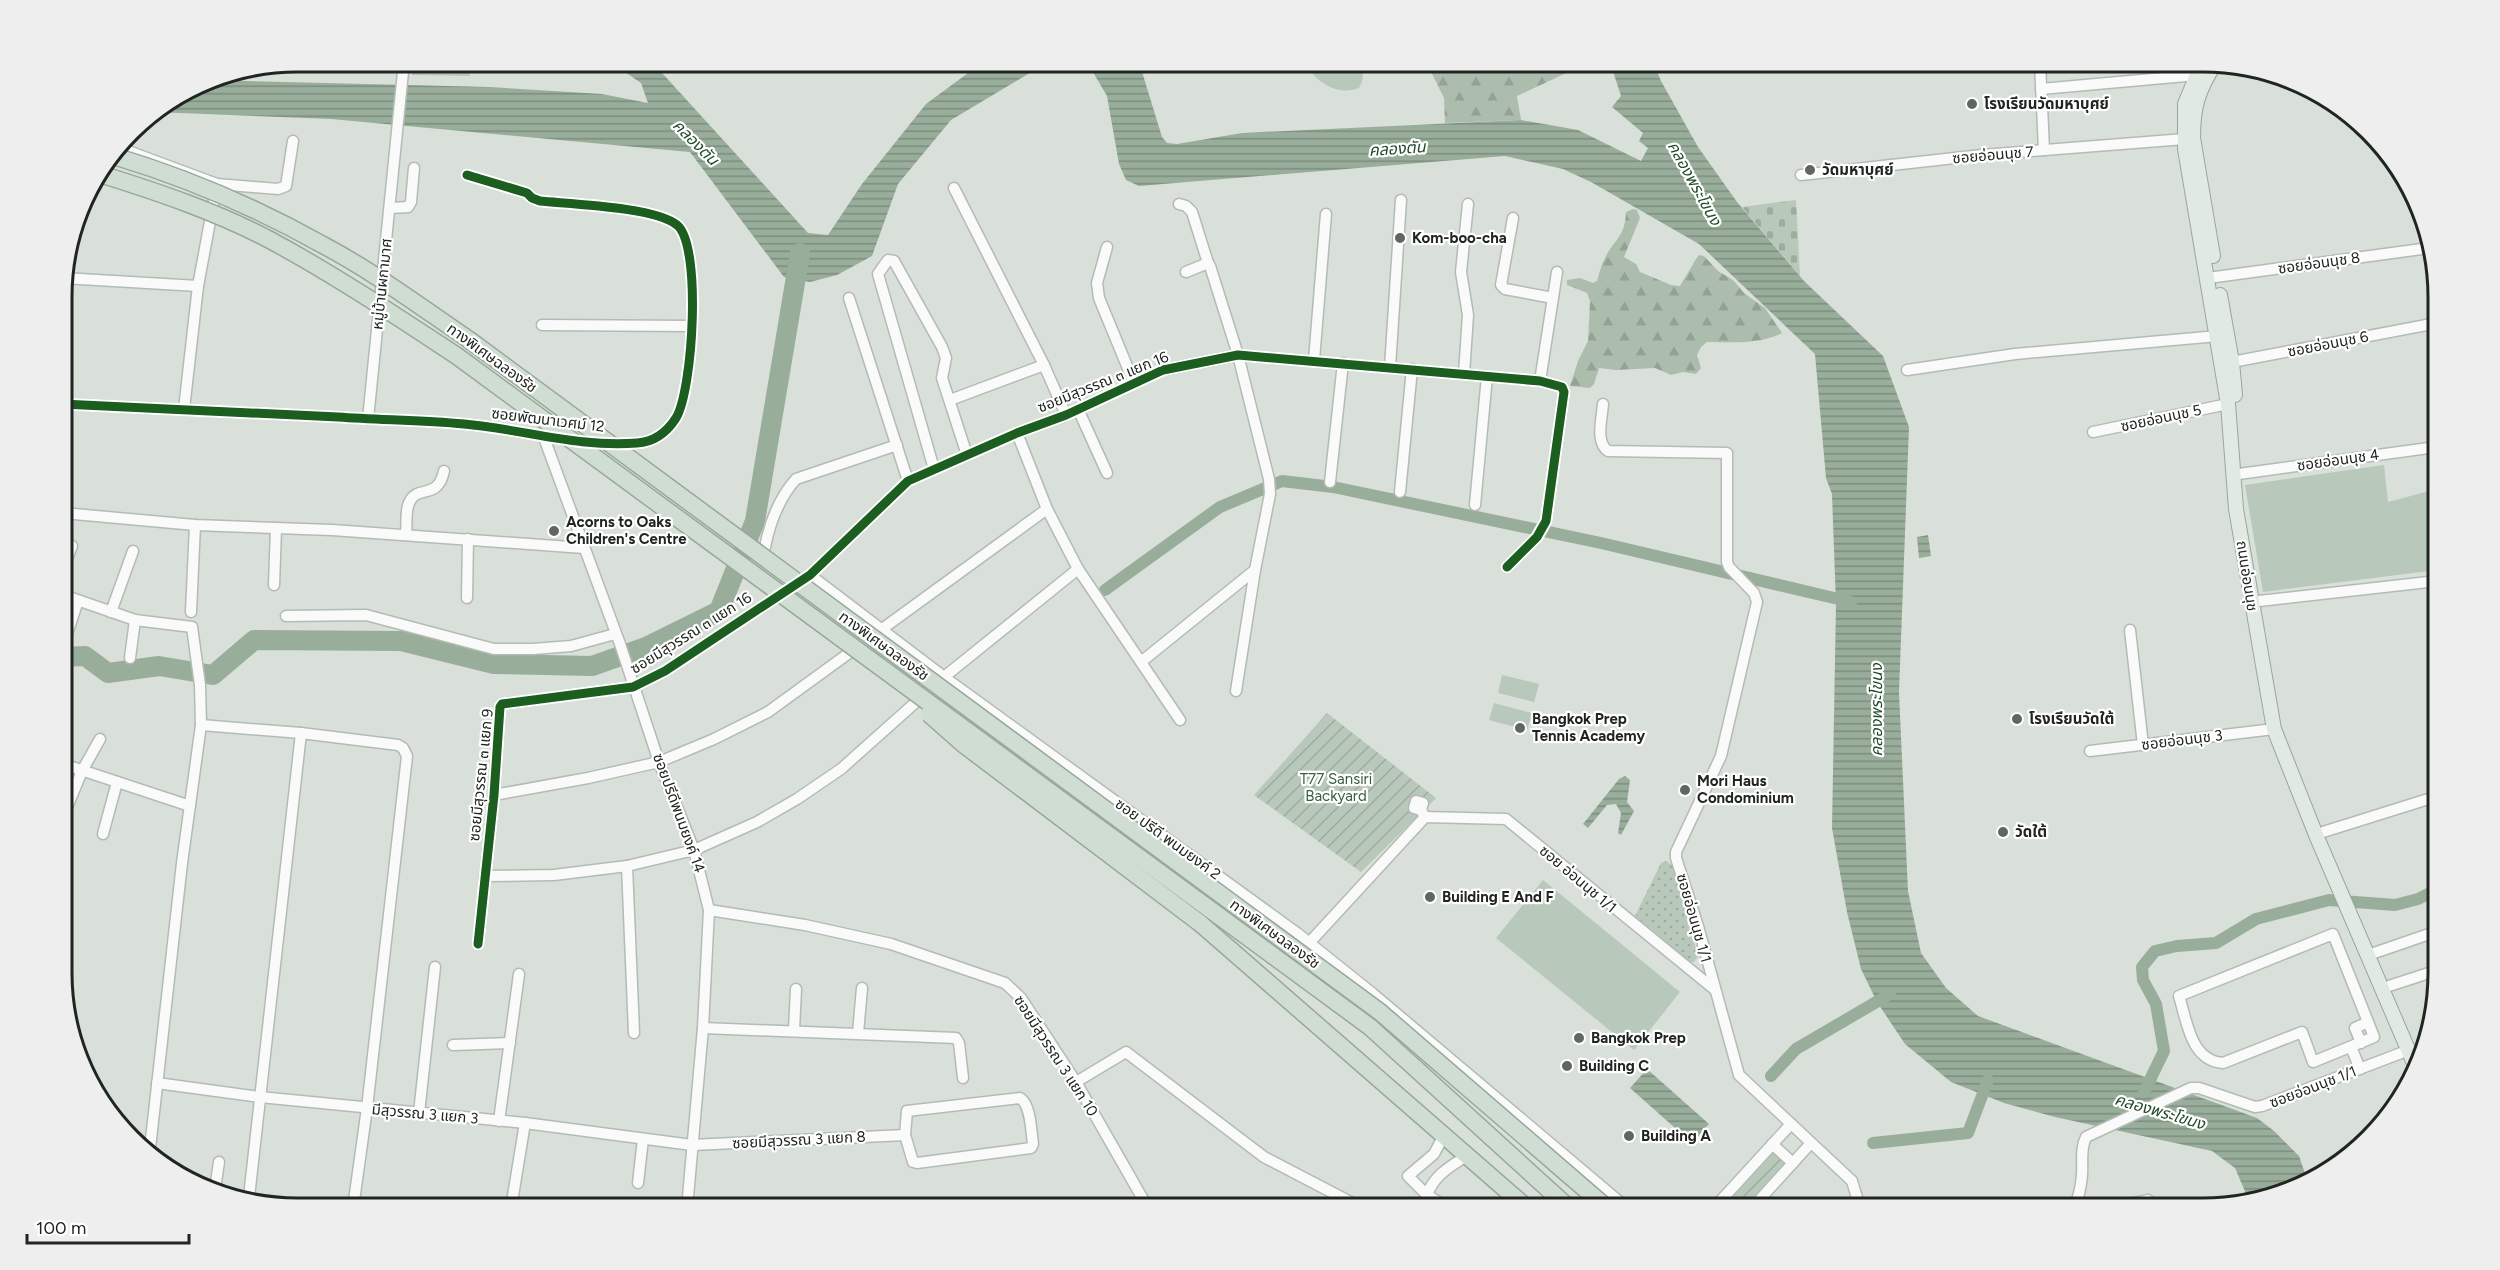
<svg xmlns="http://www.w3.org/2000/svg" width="2500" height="1270" font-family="Figtree,'Noto Sans Thai',sans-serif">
<defs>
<pattern id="forest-firs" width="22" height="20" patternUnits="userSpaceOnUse" patternTransform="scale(1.5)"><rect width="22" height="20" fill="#acbdae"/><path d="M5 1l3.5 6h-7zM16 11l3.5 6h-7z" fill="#94a295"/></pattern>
<pattern id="cemetery-stones" width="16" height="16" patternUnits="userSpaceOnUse" patternTransform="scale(1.5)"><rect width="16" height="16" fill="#b8c8ba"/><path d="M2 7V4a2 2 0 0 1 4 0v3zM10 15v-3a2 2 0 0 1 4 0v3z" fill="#9eaca0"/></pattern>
<pattern id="park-dots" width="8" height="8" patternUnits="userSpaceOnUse" patternTransform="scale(1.5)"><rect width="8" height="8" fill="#b8c8ba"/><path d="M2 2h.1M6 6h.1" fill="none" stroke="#9eaca0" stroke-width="1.8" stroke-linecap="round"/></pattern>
<pattern id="garden-furrows" width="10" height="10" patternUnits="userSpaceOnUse" patternTransform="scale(1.5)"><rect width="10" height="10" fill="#b8c8ba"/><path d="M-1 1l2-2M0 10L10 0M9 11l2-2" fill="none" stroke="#9eaca0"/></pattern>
<pattern id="water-rules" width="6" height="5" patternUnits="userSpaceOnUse" patternTransform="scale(1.5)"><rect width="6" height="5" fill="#99ad9b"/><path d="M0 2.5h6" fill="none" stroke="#7c8d7e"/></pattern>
</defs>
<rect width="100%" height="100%" fill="#d8e0d9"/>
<!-- grass -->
<g fill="#b8c8ba">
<polygon points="413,62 470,62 470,76 412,75"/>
<path d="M1302,62h54c8,9 9,15 3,26 -26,9 -42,-8 -57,-26z"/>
<polygon points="2384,465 2388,502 2437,489 2437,570 2263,592 2245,485"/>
<polygon points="1502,675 1539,684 1534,702 1498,693"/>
<polygon points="1494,703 1532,713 1527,730 1489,720"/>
<polygon points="1543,880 1680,992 1634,1050 1496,938"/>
</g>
<!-- forest -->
<g fill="url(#forest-firs)">
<polygon points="1426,62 1590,62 1517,96 1521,120 1445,123 1444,98"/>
<path d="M1633,209l4,1 3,8 -16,39 12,7 4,8 31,13 9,1 16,-27 3,-4 5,1 14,15 15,9 11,13 21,15 17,25c-24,12 -49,9 -75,9l-6,5 -4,8 4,13 -5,6 -13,-2 -12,3 -16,-7 -39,2 -17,-2 -5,16 -4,4 -20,-2 8,-25 10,-20 2,-40 -3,-8 -20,-8v-5l13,-2 13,5 4,-2c2,-7 4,-16 8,-23 9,-19 20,-20 21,-46z"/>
</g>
<!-- cemetery -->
<polygon fill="url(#cemetery-stones)" points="1796,200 1800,276 1742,207"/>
<!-- park -->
<polygon fill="url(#park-dots)" points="1666,861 1673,866 1698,956 1694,962 1690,962 1635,916 1661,863"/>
<!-- garden -->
<g fill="url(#garden-furrows)">
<polygon points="1327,713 1436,798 1361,872 1254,795"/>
<polygon points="1772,1149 1789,1162 1747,1208 1720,1208"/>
</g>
<!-- water -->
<g fill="url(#water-rules)">
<polygon points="610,62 652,62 808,233 828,235 862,184 926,104 983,62 1048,62 951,120 898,184 872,256 837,275 810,282 784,277 690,152 331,119 154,112 206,80 489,87 602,94 648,103 641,83"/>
<polygon points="1087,62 1139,62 1162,137 1167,143 1177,144 1242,133 1521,120 1578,130 1641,161 1648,148 1639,141 1643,133 1612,107 1621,96 1610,62 1653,62 1661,81 1698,147 1737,202 1804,281 1883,356 1909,427 1899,692 1908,891 1921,953 1946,988 1978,1016 2257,1118 2274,1131 2299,1156 2308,1182 2279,1196 2246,1202 2247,1196 2235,1168 2212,1151 2055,1117 2004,1103 1951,1082 1905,1044 1877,1002 1861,969 1847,912 1832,828 1836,604 1832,494 1826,478 1815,354 1699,244 1591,182 1563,169 1505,156 1139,186 1126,180 1119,164 1107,96"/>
<polygon points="1928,535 1931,556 1919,558 1917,537"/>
<polygon points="1625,776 1630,780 1627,802 1634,811 1621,835 1618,833 1621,813 1616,804 1607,805 1588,828 1583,824 1619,779"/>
<polygon points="1647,1069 1709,1124 1692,1143 1630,1088"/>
</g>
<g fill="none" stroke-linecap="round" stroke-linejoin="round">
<!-- canal -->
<g stroke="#99ad9b" stroke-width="12">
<polyline points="1105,590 1220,507 1282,481 1333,487 1601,543 1851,602"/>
<polyline points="1771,1076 1796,1049 1890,994"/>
<polyline points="2144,1092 2164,1051 2156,1004 2143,980 2142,967 2155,951 2177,946 2216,943 2256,919 2329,900 2395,905 2418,899 2438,889"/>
<polyline points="1873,1143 1968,1133 1988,1080"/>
</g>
<!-- river -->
<polyline stroke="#99ad9b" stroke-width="20" points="63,657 85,656 108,673 159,666 213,675 254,640 401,641 494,664 592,666 646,647 719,611 755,521 800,253"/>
<!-- minor casing -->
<g stroke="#b4bbb5" stroke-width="13">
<g id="minor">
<polyline points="2040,62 2044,150"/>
<polyline points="2041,89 2197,75"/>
<polyline points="120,148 217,184 278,189 286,186 293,141"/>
<polyline points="1801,175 1982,155 2185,139"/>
<polyline points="954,188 1044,365 1066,415"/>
<polyline points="1179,204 1186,206 1192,212 1208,263"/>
<polyline points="390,208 408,207 411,202 414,168"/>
<polyline points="1513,218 1501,285 1505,289 1553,298"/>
<polyline points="1107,247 1097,283 1099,298 1134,383"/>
<polyline points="63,278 198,286"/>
<polyline points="2208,278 2429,248"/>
<polyline points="849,298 908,481"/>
<polyline points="542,325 691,326"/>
<polyline points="2226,358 2232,362 2437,323"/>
<polyline points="1314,360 1326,214"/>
<polyline points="1390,367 1401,200"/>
<polyline points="1907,370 2015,354 2218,336"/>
<polyline points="1464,374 1468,315 1461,272 1468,204"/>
<polyline points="1540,381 1557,272"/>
<polyline points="950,400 1044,365"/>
<path d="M62,404c92,4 184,8 276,13 42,3 84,3 126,7 58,5 115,24 173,19 17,-1 30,-11 39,-25 17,-28 26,-173 1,-193 -21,-18 -107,-21 -137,-24l-8,-3 -5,-5 -60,-18"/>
<path d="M1603,404c-1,15 -8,38 5,47l119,2v109l2,5 25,26 3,9 -36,154 -45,96v6l22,68 41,149 113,106 8,27"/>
<polyline points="184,409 198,286 217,184"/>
<polyline points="1078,409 1107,473"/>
<polyline points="368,419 404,62"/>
<polyline points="2093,432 2228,404"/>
<polyline points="1017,433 1047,509 1078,569 1180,720"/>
<polyline points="543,435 620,644 659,762 694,850 709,910 703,1028 687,1208"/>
<polyline points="934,469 878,274 888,260 894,261 942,347 946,358 942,378 967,455"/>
<polyline points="2239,474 2436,447"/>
<polyline points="1330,482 1343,363"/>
<polyline points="1400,492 1412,369"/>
<polyline points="1475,505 1487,376"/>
<polyline points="63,513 195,525 332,530 584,548"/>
<path d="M406,535c1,-10 -1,-26 4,-34 8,-16 28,-1 34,-30"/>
<path d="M765,547c5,-25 14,-49 31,-68l101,-34"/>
<polyline points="63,569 72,546"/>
<polyline points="810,575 944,677 1297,933 1372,993 1627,1208"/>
<polyline points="274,585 276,528"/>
<polyline points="63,595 135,620 192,627 200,685 201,725 182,863 150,1148"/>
<polyline points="467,598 468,539"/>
<polyline points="2259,601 2437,581"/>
<polyline points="111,612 133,551"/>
<polyline points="191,612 195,525"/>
<polyline points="286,616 366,615 494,649 533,649 571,646 615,634"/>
<polyline points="2130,630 2143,745"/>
<polyline points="63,646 78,601"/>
<polyline points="130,658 135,620"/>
<polyline points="1141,662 1255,570 1270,494 1269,479 1238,355 1210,266 1208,263 1186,272"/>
<polyline points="1236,691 1255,570"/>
<polyline points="201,725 301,733 398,745 403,748 407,756 367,1108 353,1208"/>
<polyline points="2090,751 2274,729"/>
<polyline points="63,764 190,806"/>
<polyline points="494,795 588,778 659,762 714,739 768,712 1047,509"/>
<polyline points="1421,810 1423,803 1416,801 1414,808 1421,810 1425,817"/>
<polyline points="63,817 82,771 100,739"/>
<polyline points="2323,832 2438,796"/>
<polyline points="103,834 117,782"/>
<polyline points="627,866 634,1033"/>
<polyline points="485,876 554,875 627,866 694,850 757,822 797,799 841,769 944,677 1078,569"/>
<polyline points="709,910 805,925 891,944 1005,983 1021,998 1076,1082 1148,1208"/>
<path d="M2333,934l41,103 -61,25 -11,-30 -79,31c-32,-2 -36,-41 -44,-67z"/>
<polyline points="1309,943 1425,817 1506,819 1714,989"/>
<polyline points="478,944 494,795 500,707 502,704 633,687 665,671 810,575 908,481 1017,433 1066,415 1163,370 1238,355 1540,381 1562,387 1564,392 1546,521 1537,537 1507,567"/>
<polyline points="2374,953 2438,931"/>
<polyline points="2389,986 2438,970"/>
<polyline points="703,1028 956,1038 959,1043 963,1078"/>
<polyline points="794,1030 796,989"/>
<polyline points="858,1033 862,988"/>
<polyline points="2361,1043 2355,1028 2368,1022"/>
<polyline points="453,1045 510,1043"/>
<polyline points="2351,1047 2360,1069"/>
<polyline points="1076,1082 1126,1052 1264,1157 1362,1208"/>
<polyline points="157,1083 260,1097 525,1123 692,1145 905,1135"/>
<path d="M1020,1098c11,7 11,33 13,46l-2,4 -114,15 -4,-1 -8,-27 2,-24z"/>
<polyline points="419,1113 435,967"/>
<polyline points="499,1121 519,974"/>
<polyline points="1444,1135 1434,1154 1408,1176 1427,1195 1448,1208"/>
<polyline points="1772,1144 1793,1163"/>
<polyline points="638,1183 643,1139"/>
<polyline points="215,1189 219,1162"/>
<path d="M1427,1195c7,-20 24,-29 41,-40"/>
<polyline points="249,1197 301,733"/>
<polyline points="2120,1206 2148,1200 2151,1203 2150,1208"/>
<polyline points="511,1208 525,1123"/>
<polyline points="1714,1208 1791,1124"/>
<polyline points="1752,1208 1811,1143"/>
<path d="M2074,1208c5,-11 7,-21 8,-33 1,-13 -2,-26 4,-38l105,-49h8l56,19 7,-1 147,-56"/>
</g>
</g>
<!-- major casing -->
<g stroke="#97a89a" stroke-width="16">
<g id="major">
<polyline points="2205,62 2197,75 2185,104 2185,149 2228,404 2236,509 2274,729 2316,835 2416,1068"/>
<path d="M2213,256l-20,-118c0,-31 5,-48 22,-74"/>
<polyline points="2220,295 2232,362 2235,395"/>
</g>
</g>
<!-- highway casing -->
<g stroke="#97a89a" stroke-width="19">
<polyline id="highway" points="1201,924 1527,1208"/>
</g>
<!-- minor -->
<use href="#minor" stroke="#f9faf9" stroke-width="10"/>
<!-- major -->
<use href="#major" stroke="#e0e9e2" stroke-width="14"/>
<!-- highway -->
<use href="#highway" stroke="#d0ddd2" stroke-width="16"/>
<!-- highway-bridge casing -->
<g stroke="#97a89a" stroke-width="19" stroke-linecap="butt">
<g id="highway-bridge">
<path d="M114,156c73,22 143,52 209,89 51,27 98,62 145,94l912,673 227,196"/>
<path d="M100,174c58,18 117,38 170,66 65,35 126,76 187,116l913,671 199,181"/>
<polyline points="929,714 963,744 1201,924"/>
</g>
</g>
<!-- highway-bridge -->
<use href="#highway-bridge" stroke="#d0ddd2" stroke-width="16"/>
<!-- cycleway casing -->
<g stroke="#fff" stroke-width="13">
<g id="cycleway">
<path d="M62,404c92,4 184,8 276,13 42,3 84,3 126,7 58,5 115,24 173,19 17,-1 30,-11 39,-25 17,-28 26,-173 1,-193 -21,-18 -107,-21 -137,-24l-8,-3 -5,-5 -60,-18"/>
<polyline points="478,944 494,795 500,707 502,704 633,687 665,671 810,575 908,481 1017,433 1066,415 1163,370 1238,355 1540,381 1562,387 1564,392 1546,521 1537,537 1507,567"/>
</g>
</g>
<!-- cycleway -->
<use href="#cycleway" stroke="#1b5e20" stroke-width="9"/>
</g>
<!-- markers -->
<g fill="#606661" stroke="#fff" stroke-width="2">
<circle cx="1972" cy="104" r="6"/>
<circle cx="1810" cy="170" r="6"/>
<circle cx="1400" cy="238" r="6"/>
<circle cx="554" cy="531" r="6"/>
<circle cx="2017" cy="719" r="6"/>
<circle cx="1520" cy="728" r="6"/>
<circle cx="1685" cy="790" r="6"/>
<circle cx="2003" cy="832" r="6"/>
<circle cx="1430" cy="897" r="6"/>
<circle cx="1579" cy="1038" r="6"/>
<circle cx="1567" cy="1066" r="6"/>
<circle cx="1629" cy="1136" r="6"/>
</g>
<g text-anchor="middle" stroke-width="4.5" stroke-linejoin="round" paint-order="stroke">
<!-- poi labels -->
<g font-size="15" font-weight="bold" fill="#202521" stroke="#fff" text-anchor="start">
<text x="1984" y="109">โรงเรียนวัดมหาบุศย์</text>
<text x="1822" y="175">วัดมหาบุศย์</text>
<text x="1412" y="243">Kom-boo-cha</text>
<text x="566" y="527">Acorns to Oaks<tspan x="566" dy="17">Children's Centre</tspan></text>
<text x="1532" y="724">Bangkok Prep<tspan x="1532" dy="17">Tennis Academy</tspan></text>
<text x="2029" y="724">โรงเรียนวัดใต้</text>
<text x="1697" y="786">Mori Haus<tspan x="1697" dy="17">Condominium</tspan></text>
<text x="2015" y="837">วัดใต้</text>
<text x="1442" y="902">Building E And F</text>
<text x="1591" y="1043">Bangkok Prep</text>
<text x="1579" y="1071">Building C</text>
<text x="1641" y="1141">Building A</text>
</g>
<!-- street labels -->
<g font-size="15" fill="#202521" stroke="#fff">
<text transform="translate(1993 155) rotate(-5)" y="5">ซอยอ่อนนุช 7</text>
<text transform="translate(2319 263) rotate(-8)" y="5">ซอยอ่อนนุช 8</text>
<text transform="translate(382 284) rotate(-84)" y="5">หมู่บ้านผกามาศ</text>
<text transform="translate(2328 344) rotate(-11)" y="5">ซอยอ่อนนุช 6</text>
<text transform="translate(492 358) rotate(36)" y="5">ทางพิเศษฉลองรัช</text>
<text transform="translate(1103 382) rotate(-22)" y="5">ซอยมีสุวรรณ ๓ แยก 16</text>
<text transform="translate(2161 418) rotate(-12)" y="5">ซอยอ่อนนุช 5</text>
<text transform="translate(548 420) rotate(7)" y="5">ซอยพัฒนาเวศม์ 12</text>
<text transform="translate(2338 460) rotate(-8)" y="5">ซอยอ่อนนุช 4</text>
<text transform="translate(2247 576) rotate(81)" y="5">ถนนอ่อนนุช</text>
<text transform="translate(691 633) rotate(-32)" y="5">ซอยมีสุวรรณ ๓ แยก 16</text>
<text transform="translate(884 646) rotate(36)" y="5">ทางพิเศษฉลองรัช</text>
<text transform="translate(2182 740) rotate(-7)" y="5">ซอยอ่อนนุช 3</text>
<text transform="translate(481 775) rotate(-84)" y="5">ซอยมีสุวรรณ ๓ แยก 9</text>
<text transform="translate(679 813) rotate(70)" y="5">ซอยปรีดีพนมยงค์ 14</text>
<text transform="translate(1168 839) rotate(36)" y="5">ซอย ปรีดี พนมยงค์ 2</text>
<text transform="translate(1578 879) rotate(40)" y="5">ซอย อ่อนนุช 1/1</text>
<text transform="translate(1694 918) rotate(74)" y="5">ซอยอ่อนนุช 1/1</text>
<text transform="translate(1275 934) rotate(36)" y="5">ทางพิเศษฉลองรัช</text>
<text transform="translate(1056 1056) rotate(57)" y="5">ซอยมีสุวรรณ 3 แยก 10</text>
<text transform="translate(2313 1087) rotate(-21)" y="5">ซอยอ่อนนุช 1/1</text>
<text transform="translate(425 1114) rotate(5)" y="5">มีสุวรรณ 3 แยก 3</text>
<text transform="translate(799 1140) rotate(-3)" y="5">ซอยมีสุวรรณ 3 แยก 8</text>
</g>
<!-- park labels -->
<g font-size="15" fill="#37603e" stroke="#fff">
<text x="1336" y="784">T77 Sansiri<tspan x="1336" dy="17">Backyard</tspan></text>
</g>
<!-- water labels -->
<g font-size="16" font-style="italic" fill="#204a29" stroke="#fff">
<text transform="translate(696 142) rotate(45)" y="6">คลองตัน</text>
<text transform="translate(1397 148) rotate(-4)" y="6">คลองตัน</text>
<text transform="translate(1695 183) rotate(61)" y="6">คลองพระโขนง</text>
<text transform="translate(1876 710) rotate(-90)" y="6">คลองพระโขนง</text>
<text transform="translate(2160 1111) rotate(16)" y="6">คลองพระโขนง</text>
</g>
</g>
<!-- crop -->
<path d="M0 0H2500V1270H0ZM297 72H2203A225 225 0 0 1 2428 297V973A225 225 0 0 1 2203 1198H297A225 225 0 0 1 72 973V297A225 225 0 0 1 297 72Z" fill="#edeeed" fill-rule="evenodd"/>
<path fill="none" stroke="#202521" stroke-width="3" d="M297 72H2203A225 225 0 0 1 2428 297V973A225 225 0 0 1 2203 1198H297A225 225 0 0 1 72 973V297A225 225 0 0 1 297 72Z"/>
<!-- scale -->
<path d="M27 1234v9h162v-9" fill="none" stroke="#202521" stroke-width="3"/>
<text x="36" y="1234" font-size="18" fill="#202521" stroke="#ffffff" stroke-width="4.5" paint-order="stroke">100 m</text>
</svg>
